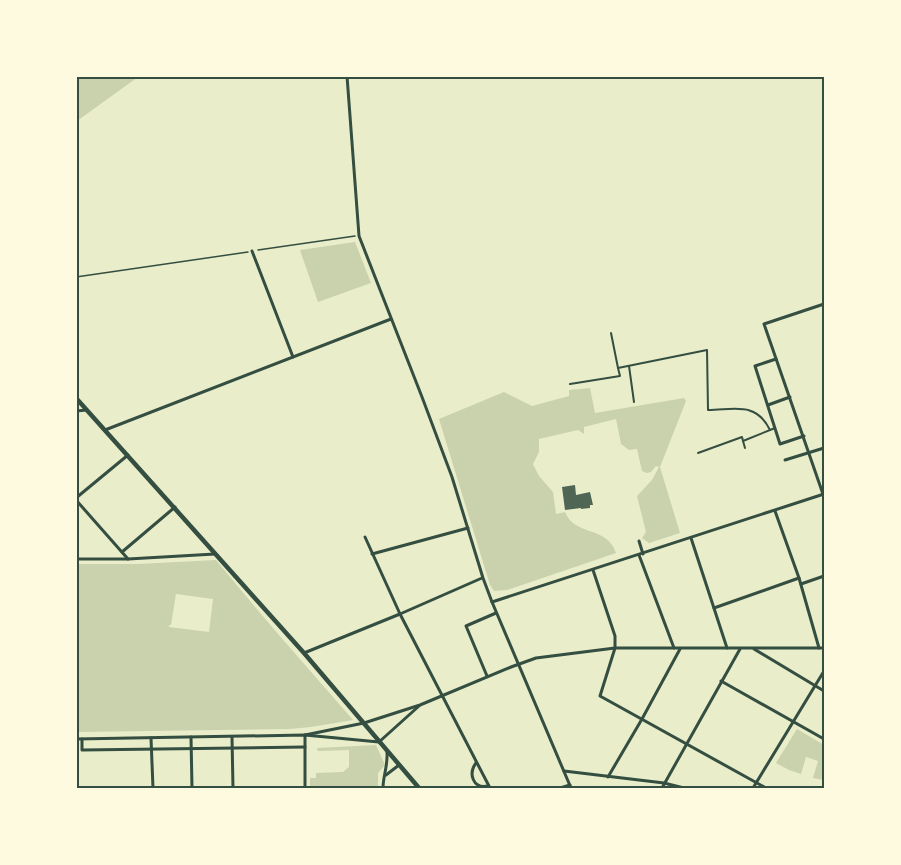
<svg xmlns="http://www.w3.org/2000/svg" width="901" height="865" font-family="Poppins,sans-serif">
<rect width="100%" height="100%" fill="#e9edc9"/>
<!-- green -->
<g fill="#cad2ad" fill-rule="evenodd">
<polygon points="77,76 137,76 138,77 77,121"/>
<polygon points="355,242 371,283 318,302 300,250"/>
<path d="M590,388l5,25 89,-15 2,3 -26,66 20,66 -31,10 -7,-5 4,-6 -9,-36 15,-16 7,-13 -3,-1 -5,6 -4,1 -5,-2 -5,-22 -8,1 -8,-6 -5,-25 -32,8v7l-6,-4 -39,9v13l-6,12 6,12 14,16 3,22 9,-2c9,24 43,14 51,41l-109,37 -13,1 -4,-6 -51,-166 65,-27 28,14 37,-10v-6z"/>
<path d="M216,560c44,54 91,107 137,160l-42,7 -21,2 -213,3v-168h61zM176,594l37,5 -4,33 -40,-5v-2h2z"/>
<polygon points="797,729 824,745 824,780 813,778 818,761 806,757 801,774 789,770 776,763"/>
<polygon points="376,745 385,765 378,773 378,788 310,788 310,778 316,778 316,773 343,772 349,767 349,750 318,751 317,748"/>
</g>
<!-- building -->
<polygon fill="#4f6655" points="575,485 576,495 590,492 593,505 590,505 590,508 581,509 581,508 565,510 562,487"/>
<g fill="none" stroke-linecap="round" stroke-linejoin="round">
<!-- path -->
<g stroke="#344e41" stroke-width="1.5">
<polyline points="258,250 355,236"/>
<polyline points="76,277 248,252"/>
</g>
<!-- pedestrian -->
<g stroke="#344e41" stroke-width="2">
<polyline points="611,333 618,368"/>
<polyline points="629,366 634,402"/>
<path d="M570,384l50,-8 -2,-8 89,-18 1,60c26,0 48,-9 62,20"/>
<polyline points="745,448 743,441 775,428"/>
<polyline points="698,453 742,437 743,441"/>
</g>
<!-- minor -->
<g stroke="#344e41" stroke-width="3">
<polyline points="347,76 359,236 422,397 452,477 483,578 492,602 571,788"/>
<polyline points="252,251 293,357"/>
<polyline points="824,304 764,324 824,497"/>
<polyline points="776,359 755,366 780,444 804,436"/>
<polyline points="768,405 790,397"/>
<polyline points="76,411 87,410"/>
<polyline points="105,430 391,319"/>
<polyline points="785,460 824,448"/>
<polyline points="76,498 128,455"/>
<polyline points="76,500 128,559"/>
<polyline points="775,511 799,578 819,648"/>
<polyline points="365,537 400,614 490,788"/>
<polyline points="691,538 727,648"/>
<polyline points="639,541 643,554"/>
<polyline points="122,552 175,507"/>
<polyline points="372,554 468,528"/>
<polyline points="639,555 674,648"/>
<polyline points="76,559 128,559 215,554"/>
<polyline points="593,570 615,636 615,648 600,696 766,788"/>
<polyline points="801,584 824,576"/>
<polyline points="492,602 824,494"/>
<polyline points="714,608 799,578"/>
<polyline points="754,649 824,691"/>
<polyline points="304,653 400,614 482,578"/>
<polyline points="487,676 466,626 496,613"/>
<polyline points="721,681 824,739"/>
<polyline points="305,735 364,723 420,705 511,667 536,658 615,648 824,648"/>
<polyline points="305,735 305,788"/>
<polyline points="191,737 192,788"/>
<polyline points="232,737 233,788"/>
<polyline points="151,738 153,788"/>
<polyline points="76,739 305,735 379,742 419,706"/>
<polyline points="82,739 82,750 305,747"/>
<path d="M476,763c-8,11 -3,26 12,23"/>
<polyline points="564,771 664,783 684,788"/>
<polyline points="386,775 399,765"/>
<polyline points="608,777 642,719 680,649"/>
<path d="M383,788c0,-12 5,-22 4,-36"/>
<polyline points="560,788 570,785"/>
<polyline points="662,788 740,649"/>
<polyline points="753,788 824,671"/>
</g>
<!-- tertiary -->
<polyline stroke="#344e41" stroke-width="4.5" points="76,398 304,653 419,788"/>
</g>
<!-- border -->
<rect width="901" height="865" fill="none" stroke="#fefae0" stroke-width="156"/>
<rect x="78" y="78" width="745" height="709" fill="none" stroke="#344e41" stroke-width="2"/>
</svg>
